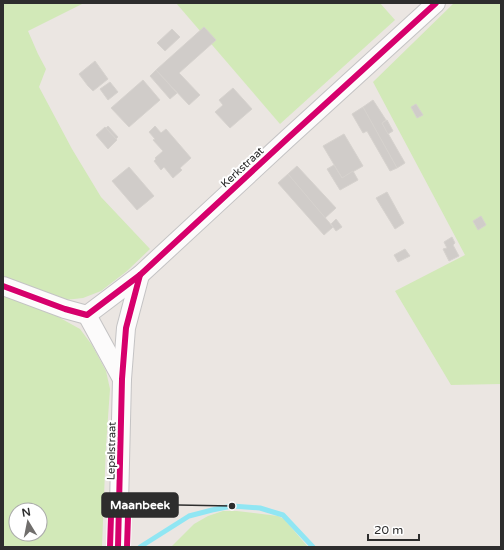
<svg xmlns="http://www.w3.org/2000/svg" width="504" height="550" font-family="'Varela Round',sans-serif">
<rect width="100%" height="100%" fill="#ebe6e2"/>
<!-- green -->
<g fill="#d2e9b8" fill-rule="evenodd">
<polygon points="3,3 84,3 28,31 38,54 46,69 39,87 72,149 101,197 150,249 127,271 101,291 83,298 65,300 3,276"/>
<polygon points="176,3 380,3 395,20 280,124"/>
<polygon points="454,3 501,3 501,384 451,385 395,291 465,255 373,82"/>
<path d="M3,296l50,18 27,15 12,16 14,26 4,18 -4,57 -4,101h-99zM16,510h24v24h-24z"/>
<polygon points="223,511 237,511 278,516 284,519 308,547 171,547 194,524 208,516"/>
</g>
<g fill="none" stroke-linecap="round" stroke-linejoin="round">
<!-- stream -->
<polyline stroke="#90e6f3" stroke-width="5" points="140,547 189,516 212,510 232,506 260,508 283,515 313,547"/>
</g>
<!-- building -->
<g fill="#d0ccc9" stroke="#d6d2ce">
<polygon points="204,27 216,40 179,73 200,95 189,105 156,70"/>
<polygon points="172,29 180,37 165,51 157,43"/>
<polygon points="95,61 108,79 93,91 88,86 79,74"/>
<polygon points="156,70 177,93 170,99 150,76"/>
<polygon points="143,80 160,100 129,127 111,108"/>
<polygon points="110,82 118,92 108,100 100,89"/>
<polygon points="233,88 252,109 230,128 215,112 223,105 219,100"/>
<polygon points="373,100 386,120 382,123 405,163 397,168 363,107"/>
<polygon points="416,104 423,115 417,118 411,107"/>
<polygon points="363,107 397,168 390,171 367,131 363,133 352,114"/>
<polygon points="387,120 393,131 388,134 382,123"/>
<polygon points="108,126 118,137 116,139 106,128"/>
<polygon points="155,126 161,133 166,129 191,158 180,168 182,170 173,178 164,167 161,170 154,161 156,159 155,158 163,151 153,140 155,139 149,132"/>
<polygon points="105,127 117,140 108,149 96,135"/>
<polygon points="344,134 363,166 342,178 323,146"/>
<polygon points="334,165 342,178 353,171 358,180 340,190 327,169"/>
<polygon points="297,166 336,208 325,218 288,174"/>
<polygon points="129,167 154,196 137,210 112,181"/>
<polygon points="288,174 333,227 324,235 278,183"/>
<polygon points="387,192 404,223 395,229 376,198"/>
<polygon points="481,216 486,225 478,230 473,221"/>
<polygon points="336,219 342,227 336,231 331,224"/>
<polygon points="452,237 455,243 453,245 459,256 449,261 443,249 447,248 444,242"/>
<polygon points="405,249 410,256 398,262 394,255"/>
</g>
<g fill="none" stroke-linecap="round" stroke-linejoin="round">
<!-- minor casing -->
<g stroke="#c4c3c4" stroke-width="20">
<g id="minor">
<polyline points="3,286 65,309 87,315 140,275 288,138 436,3"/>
<polyline points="87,315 122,379"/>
<polyline points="118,547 122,379 126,328 140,275"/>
</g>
</g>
<!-- minor -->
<use href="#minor" stroke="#fcfbfb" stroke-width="18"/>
<!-- cycleway casing -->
<g stroke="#fff" stroke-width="8">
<g id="cycleway">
<polyline points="3,286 65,309 87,315 140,275 288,138 436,3"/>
<polyline points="123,496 128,516 127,547"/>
<polyline points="110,547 111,516 116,497"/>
<polyline points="118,547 122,379 126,328 140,275"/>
</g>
</g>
<!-- cycleway -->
<use href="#cycleway" stroke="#d6006c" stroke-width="6"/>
</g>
<g text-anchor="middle" stroke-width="4" stroke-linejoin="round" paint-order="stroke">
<!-- street labels -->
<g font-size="11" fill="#2d2d2d" stroke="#fff">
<text transform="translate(242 167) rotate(-43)" y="4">Kerkstraat</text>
<text transform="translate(111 451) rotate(-89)" y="4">Lepelstraat</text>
</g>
</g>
<!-- callouts -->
<path fill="none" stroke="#2d2d2d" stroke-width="1.5" d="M232 506L178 505"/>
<circle fill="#2d2d2d" stroke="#fff" stroke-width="1.5" cx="232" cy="506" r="4"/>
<rect fill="#2d2d2d" stroke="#2d2d2d" stroke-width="1.5" x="102" y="493" width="76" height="24" rx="4"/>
<g font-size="12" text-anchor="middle" font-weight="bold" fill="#fff">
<text x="140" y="509">Maanbeek</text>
</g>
<!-- border -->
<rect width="504" height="550" fill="none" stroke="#2d2d2d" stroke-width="8"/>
<!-- north arrow -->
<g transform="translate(28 522) rotate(350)"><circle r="19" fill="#ffffff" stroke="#ababab"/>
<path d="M0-3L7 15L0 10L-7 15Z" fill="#706e6c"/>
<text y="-6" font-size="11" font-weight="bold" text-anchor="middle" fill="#2d2d2d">N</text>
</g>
<!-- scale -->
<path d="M368 534v6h51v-6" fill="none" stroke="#2d2d2d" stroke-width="2"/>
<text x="374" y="534" font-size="12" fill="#2d2d2d" stroke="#ffffff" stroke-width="3" paint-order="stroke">20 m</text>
</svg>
